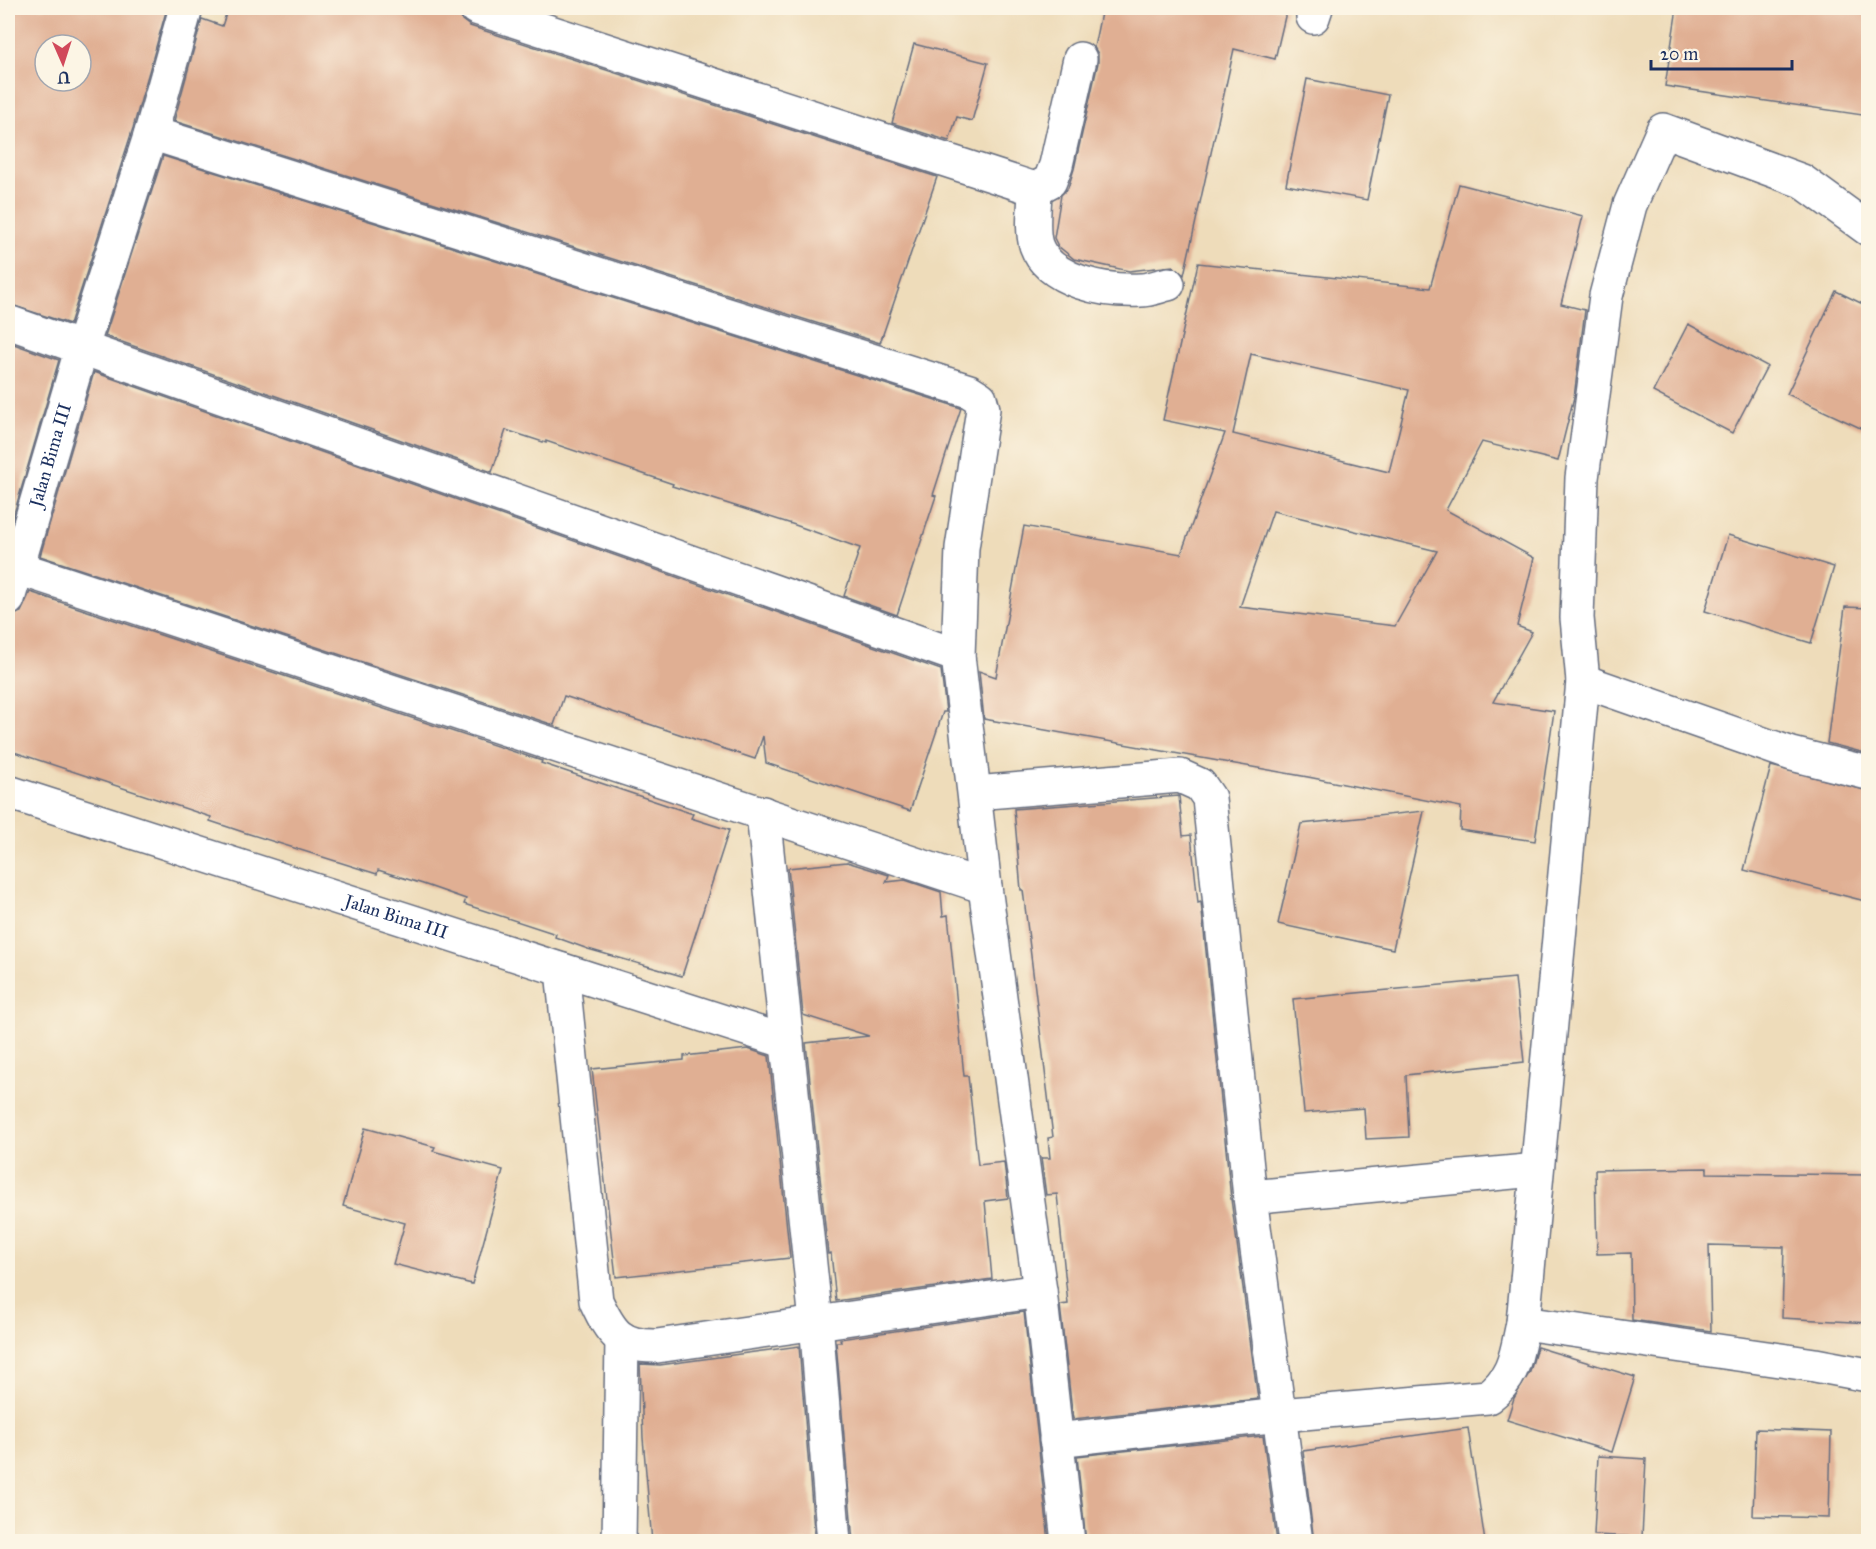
<svg xmlns="http://www.w3.org/2000/svg" width="1876" height="1549" font-family="'IM FELL Great Primer',serif">
<rect width="100%" height="100%" fill="#fcf5e5"/>
<filter id="ink" filterUnits="userSpaceOnUse"><feTurbulence type="fractalNoise" baseFrequency=".0167" numOctaves="2"/><feDisplacementMap in="SourceGraphic" scale="12" xChannelSelector="R" yChannelSelector="G"/><feConvolveMatrix kernelMatrix="1 2 1 2 8 2 1 2 1" color-interpolation-filters="sRGB"/></filter>
<filter id="wash" filterUnits="userSpaceOnUse"><feTurbulence type="fractalNoise" baseFrequency=".008" numOctaves="4" result="noise"/><feDisplacementMap in="SourceGraphic" scale="24" xChannelSelector="R" yChannelSelector="G"/><feGaussianBlur stdDeviation="1.35" result="paint"/><feColorMatrix in="noise" values="0 0 0 0 0 0 0 0 0 0 0 0 0 0 0 0 0 1.4 0 .05"/><feComposite in="paint" operator="in"/></filter>
<g filter="url(#wash)">
<rect width="100%" height="100%" fill="#eedcba"/>
<g id="blocks">
<!-- building -->
<g fill="#e0af93" fill-rule="evenodd">
<path d="M8,8h159l-34,120 -63,196 -62,-20zM45,45h36v36h-36z"/>
<polygon points="228,8 446,8 458,11 462,20 470,26 937,177 880,343 174,121 202,19 222,26"/>
<polygon points="1102,8 1287,8 1275,59 1234,49 1184,275 1173,266 1129,271 1074,259 1058,246 1054,238 1061,195 1068,188 1074,169 1098,63 1098,54 1094,47"/>
<polygon points="1677,8 1869,8 1869,116 1665,86"/>
<polygon points="914,44 988,63 972,121 957,117 949,141 892,123"/>
<polygon points="1307,79 1388,95 1367,200 1286,185"/>
<polygon points="163,156 961,408 933,495 936,496 897,615 844,596 860,548 795,525 672,486 673,484 546,441 546,443 506,430 492,472 105,336"/>
<path d="M1459,184l124,32 -22,88 24,6 -11,87 -16,64 -76,-19 -36,68 88,48 -17,68 15,6 -39,70 61,9 -19,130 -75,-11 1,-23 -153,-30 -324,-58 -5,-48 17,6 28,-151 157,28 44,-121 -62,-13 35,-157 232,25zM1251,354l158,36 -20,82 -156,-38zM1273,511l164,40 -42,75 -155,-19z"/>
<polygon points="1836,291 1869,307 1869,432 1787,394"/>
<polygon points="1688,324 1767,366 1732,433 1653,392"/>
<polygon points="8,342 59,360 8,534"/>
<polygon points="94,372 941,670 946,712 943,712 910,811 766,763 763,736 755,759 564,696 554,725 40,556"/>
<polygon points="1728,535 1834,567 1811,643 1705,611"/>
<polygon points="30,592 542,761 541,763 693,814 691,818 729,830 682,976 588,949 555,937 556,934 464,904 466,899 423,884 378,870 377,874 246,833 210,821 211,817 8,750 8,617 21,612"/>
<polygon points="1845,607 1869,608 1869,754 1827,743"/>
<polygon points="1771,766 1869,791 1869,902 1744,870"/>
<polygon points="1179,796 1183,836 1191,835 1198,903 1201,902 1231,1199 1258,1399 1073,1419 1060,1305 1068,1304 1057,1194 1046,1195 1041,1158 1050,1158 1048,1138 1053,1137 1023,890 1021,890 1014,809"/>
<polygon points="1424,811 1393,949 1278,924 1301,824"/>
<polygon points="847,862 889,875 886,882 905,880 941,892 943,916 948,915 964,1076 968,1076 978,1165 1004,1162 1008,1198 985,1201 992,1279 836,1301 831,1253 828,1254 806,1043 869,1036 803,1015 788,868"/>
<polygon points="1515,978 1524,1062 1406,1075 1409,1137 1366,1139 1364,1108 1304,1113 1293,999"/>
<polygon points="748,1049 769,1056 790,1258 616,1277 592,1069 684,1060 684,1056"/>
<polygon points="365,1128 435,1147 433,1151 503,1170 472,1284 393,1264 405,1223 343,1206"/>
<polygon points="1707,1168 1707,1173 1869,1175 1869,1323 1782,1318 1784,1247 1709,1245 1711,1331 1632,1320 1631,1253 1597,1254 1595,1170"/>
<polygon points="1024,1312 1049,1542 853,1542 836,1342 841,1342 840,1339"/>
<polygon points="799,1346 815,1542 652,1542 643,1438 640,1364 660,1365"/>
<polygon points="1537,1347 1635,1377 1612,1452 1507,1420 1514,1398 1530,1372"/>
<polygon points="1468,1428 1485,1542 1314,1542 1303,1451"/>
<polygon points="1756,1429 1831,1432 1829,1518 1753,1516"/>
<polygon points="1263,1436 1277,1542 1086,1542 1077,1456"/>
<polygon points="1598,1456 1646,1459 1642,1537 1594,1535"/>
</g>
</g>
</g>
<g filter="url(#ink)">
<use href="#blocks" fill-opacity="0" stroke="#656c7e" stroke-width="1.5"/>
<g fill="none" stroke-linecap="round" stroke-linejoin="round">
<!-- minor casing -->
<g stroke="#656c7e" stroke-width="36">
<g id="minor">
<polyline points="476,8 1035,189 1050,181 1056,165 1080,59"/>
<polyline points="1313,17 1316,8"/>
<polyline points="151,133 969,391 980,398 983,409 962,548 958,656 985,887 1040,1291 1068,1542"/>
<path d="M1035,189c0,17 -4,40 1,56 13,37 70,47 105,45 9,0 18,-4 27,-6"/>
<polyline points="8,322 958,656"/>
<polyline points="18,568 985,887"/>
<path id="s1" d="M8,599l74,-252 69,-214 35,-125"/>
<polyline points="1583,681 1792,754 1868,773"/>
<path id="s2" d="M8,792l779,250"/>
<polyline points="975,793 1180,776 1200,785 1209,798 1250,1197 1296,1542"/>
<polyline points="763,813 816,1322 834,1542"/>
<path d="M562,970l34,331c15,32 24,46 61,45l383,-55"/>
<polyline points="1250,1197 1536,1170"/>
<polyline points="1523,1323 1815,1365 1868,1375"/>
<path d="M1056,1440l224,-25 208,-18c27,-20 28,-42 35,-74l60,-642 -6,-63 5,-140 24,-182 24,-91 33,-75 139,51 66,48"/>
<polyline points="619,1542 622,1339"/>
</g>
</g>
<!-- minor -->
<use href="#minor" stroke="#fff" stroke-width="33"/>
</g>
</g>
<g text-anchor="middle" stroke-width="6" stroke-linejoin="round" paint-order="stroke">
<!-- street labels -->
<g font-size="18" fill="#1b2f5e" stroke="#fcf5e5">
<text dy="6" stroke="none"><textPath href="#s1" startOffset="150">Jalan Bima III</textPath></text>
<text dy="6" stroke="none"><textPath href="#s2" startOffset="408">Jalan Bima III</textPath></text>
</g>
</g>
<!-- margin -->
<rect width="1876" height="1549" fill="none" stroke="#fcf5e5" stroke-width="30"/>
<!-- north arrow -->
<g transform="translate(63 63) rotate(177)"><circle r="28" fill="#fcf5e5" stroke="#a2a6af" stroke-width="1.5"/>
<path d="M0-4.5L10 22L0 15L-10 22Z" fill="#d1495b"/>
<text y="-9" font-size="16" font-weight="bold" text-anchor="middle" fill="#1b2f5e">U</text>
</g>
<!-- scale -->
<path d="M1651 60v9h141v-9" fill="none" stroke="#1b2f5e" stroke-width="3"/>
<text x="1660" y="60" font-size="18" fill="#1b2f5e" stroke="#fcf5e5" stroke-width="4.5" paint-order="stroke">20 m</text>
</svg>
